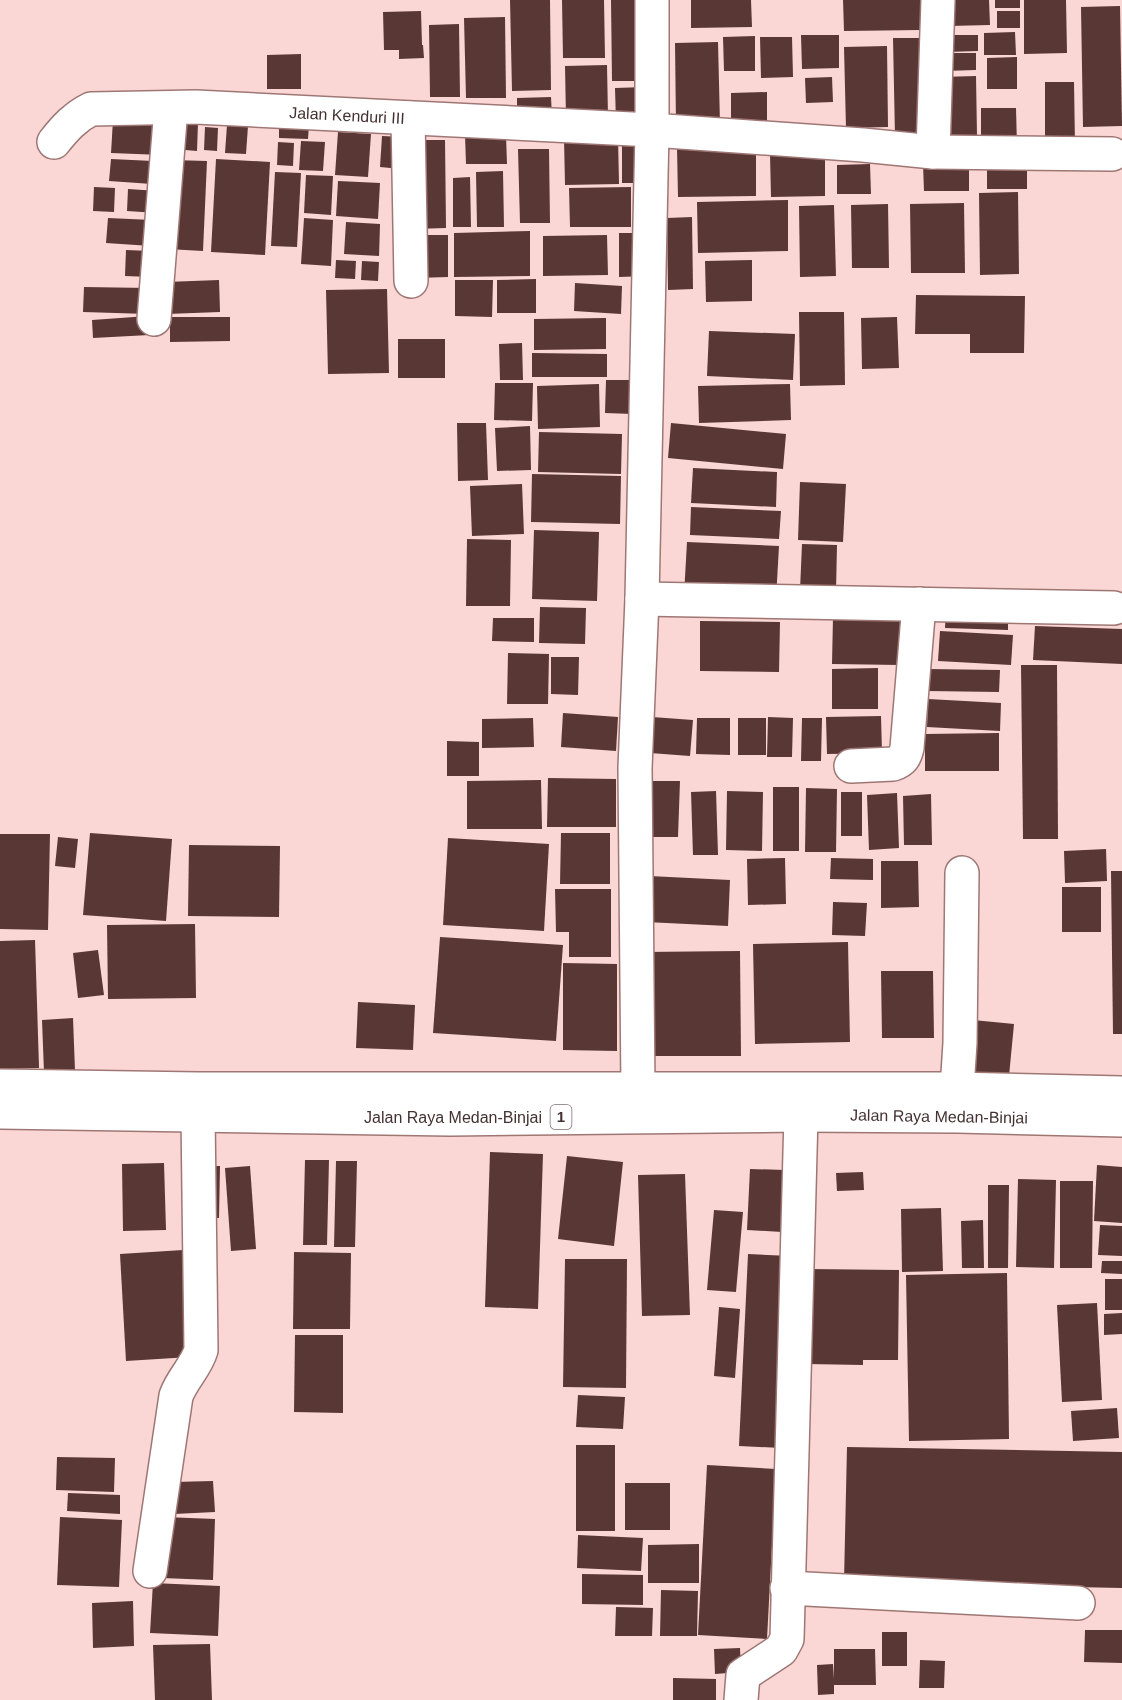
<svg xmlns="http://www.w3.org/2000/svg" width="1122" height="1700" font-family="Helvetica,sans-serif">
<rect width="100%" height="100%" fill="#fad7d4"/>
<!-- building -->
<g fill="#583735">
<polygon points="510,0 550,0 551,90 512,91"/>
<polygon points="562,0 604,0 605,58 563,58"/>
<polygon points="611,0 644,0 645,81 612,81"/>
<polygon points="691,0 751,0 752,27 691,28"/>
<polygon points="843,0 921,0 921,30 844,31"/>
<polygon points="949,0 989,0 990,25 949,26"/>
<rect x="995" y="0" width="25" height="8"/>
<polygon points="1024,0 1066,0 1067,53 1024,54"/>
<polygon points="1120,6 1122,126 1083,127 1081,7"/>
<polygon points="421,11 422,45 423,45 424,58 399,59 399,50 384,50 383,12"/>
<rect x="997" y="11" width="23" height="17"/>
<polygon points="505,17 506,98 466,98 464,18"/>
<polygon points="459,24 460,97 430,97 429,25"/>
<polygon points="1015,32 1016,55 984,55 984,33"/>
<polygon points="801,35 839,35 839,68 802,69"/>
<polygon points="947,35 978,35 978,51 947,52"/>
<polygon points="755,36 755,71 724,71 723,37"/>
<polygon points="760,37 792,37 793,77 761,78"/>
<polygon points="893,38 927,38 928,136 895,137"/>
<polygon points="718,42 720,124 676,124 675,43"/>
<polygon points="887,46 888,127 846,128 844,47"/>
<polygon points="944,53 976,53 976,70 944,71"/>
<polygon points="301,54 301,89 267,89 267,55"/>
<polygon points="1017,57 1017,89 987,89 987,58"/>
<polygon points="607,65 608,117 566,118 565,66"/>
<polygon points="976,76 977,136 942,137 941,77"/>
<polygon points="832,77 833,102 806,103 805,78"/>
<polygon points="1045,82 1074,82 1075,145 1045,145"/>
<polygon points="645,87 645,122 616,122 615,88"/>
<polygon points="767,92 767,130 731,130 731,93"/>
<polygon points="551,97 552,117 517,117 517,98"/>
<polygon points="981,108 1016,108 1017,147 981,147"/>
<polygon points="113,120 163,123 162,155 111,153"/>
<polygon points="176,121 198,123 197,151 174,149"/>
<polygon points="279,124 309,125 308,139 279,138"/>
<polygon points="227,125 248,126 246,154 225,153"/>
<polygon points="205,127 218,128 217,151 204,150"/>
<polygon points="338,132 371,134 368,177 335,175"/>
<polygon points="465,135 506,135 507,164 466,164"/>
<polygon points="382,136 403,137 401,169 380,167"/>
<polygon points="618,137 619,184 565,185 564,138"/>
<polygon points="412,140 445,140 446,228 413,229"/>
<polygon points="301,141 325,142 323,171 299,170"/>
<polygon points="278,142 294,143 293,166 277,165"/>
<polygon points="644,142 644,183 622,183 622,143"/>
<polygon points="756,147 756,196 678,197 677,148"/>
<polygon points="518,149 549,149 550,223 520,223"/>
<polygon points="825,153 825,196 771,197 770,154"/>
<polygon points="111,159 153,161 152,184 109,181"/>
<polygon points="216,159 270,162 265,255 211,252"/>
<polygon points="172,160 207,161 203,251 167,249"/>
<polygon points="969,163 969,191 924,191 923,164"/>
<polygon points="870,164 871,194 837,194 837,165"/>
<rect x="987" y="167" width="40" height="22"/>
<polygon points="503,171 504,227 477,227 476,172"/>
<polygon points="275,172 301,173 297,247 271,246"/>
<polygon points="306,175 333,176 331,215 304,213"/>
<polygon points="470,177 471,227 453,227 453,178"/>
<polygon points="338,181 380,183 378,219 336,216"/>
<polygon points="94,187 115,188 114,212 93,211"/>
<polygon points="631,187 631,227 570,227 569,188"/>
<polygon points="128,189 158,191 157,213 127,211"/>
<polygon points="1018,192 1019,274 980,275 979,193"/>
<polygon points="788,200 788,251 698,253 697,202"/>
<polygon points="964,203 965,273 911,273 910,204"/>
<polygon points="888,204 889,268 852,268 851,205"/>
<polygon points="834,205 836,276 800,277 799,206"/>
<polygon points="692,217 693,289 668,290 667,218"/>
<polygon points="108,218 152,220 151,246 106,243"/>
<polygon points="304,218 333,220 331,266 301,264"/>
<polygon points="346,222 380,224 379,256 344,254"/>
<polygon points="530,231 530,276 454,277 454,233"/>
<polygon points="619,233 647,233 647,276 619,277"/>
<polygon points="414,235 448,235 448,277 415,278"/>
<polygon points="607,235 608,275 543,276 543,236"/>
<polygon points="126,250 151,251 150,277 125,276"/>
<polygon points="336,260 356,261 355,279 335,278"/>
<polygon points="752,260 752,301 706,302 705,261"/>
<polygon points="362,261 379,262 378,281 361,280"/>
<polygon points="536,279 536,313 497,313 497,280"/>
<polygon points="219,280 220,312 167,314 166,282"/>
<polygon points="455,280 493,280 492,317 455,316"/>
<polygon points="575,283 622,286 621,314 574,311"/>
<polygon points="84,287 149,288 148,314 83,312"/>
<polygon points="387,289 389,373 328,374 326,290"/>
<polygon points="916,295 1025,296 1024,353 970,353 970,334 915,334"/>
<polygon points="799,312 844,312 845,385 800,386"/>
<polygon points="148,316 149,335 93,338 92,320"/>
<polygon points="170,317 230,317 230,341 170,342"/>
<polygon points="897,317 899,368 862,369 861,318"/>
<polygon points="606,318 606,349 534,350 534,319"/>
<polygon points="709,331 795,334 793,380 707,376"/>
<rect x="398" y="339" width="47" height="39"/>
<polygon points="522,343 523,380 500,380 499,344"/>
<polygon points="532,353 607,354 607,377 532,377"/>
<polygon points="606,380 634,380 633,414 605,413"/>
<polygon points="495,383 533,383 532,421 494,420"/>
<polygon points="599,384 600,427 538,429 537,386"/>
<polygon points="790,384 791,420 699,423 698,386"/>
<polygon points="457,423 486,423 488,480 458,481"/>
<polygon points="671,423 786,434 783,469 668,458"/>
<polygon points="530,426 531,470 497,471 495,428"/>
<polygon points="539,432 622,434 621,474 538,472"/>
<polygon points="693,468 777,472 776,507 691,503"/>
<polygon points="532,474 621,476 620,524 531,522"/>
<polygon points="800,482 846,484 843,542 798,540"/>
<polygon points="522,484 524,534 472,536 470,486"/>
<polygon points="691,507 781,511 779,539 690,535"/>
<polygon points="534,530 599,532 597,601 532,599"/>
<polygon points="467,539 511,540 510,606 466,606"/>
<polygon points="687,542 779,546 776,599 684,595"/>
<polygon points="802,544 837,545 836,591 800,590"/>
<polygon points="946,606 1008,608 1008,630 945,628"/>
<polygon points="540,607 586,608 585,644 539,643"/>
<polygon points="833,617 900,618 900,665 832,664"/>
<polygon points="493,618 534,618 534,642 492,641"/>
<polygon points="700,621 780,622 779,672 700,671"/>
<polygon points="1035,626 1122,629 1122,664 1033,660"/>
<polygon points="940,631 1013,635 1011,665 938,661"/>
<polygon points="508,653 549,654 548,704 507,704"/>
<polygon points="551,657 579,657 578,695 551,694"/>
<polygon points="1021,665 1057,665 1058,839 1023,839"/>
<polygon points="878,668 878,709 832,709 832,669"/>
<polygon points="927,669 1000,670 999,692 927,691"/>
<polygon points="928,699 1001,703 1000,731 927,727"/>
<polygon points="563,713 618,717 616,751 561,747"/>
<polygon points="881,716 882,753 827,754 826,717"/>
<polygon points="652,717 693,720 690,756 650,753"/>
<polygon points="768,717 793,718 792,757 767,757"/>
<polygon points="533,718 534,747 482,748 482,719"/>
<polygon points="697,718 730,718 730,755 696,754"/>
<rect x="738" y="718" width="28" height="37"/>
<polygon points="802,718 822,718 821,761 801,761"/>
<polygon points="999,733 999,771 925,771 925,734"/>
<polygon points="447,741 479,742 479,776 447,776"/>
<polygon points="548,778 616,779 616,827 547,827"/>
<polygon points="541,780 542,829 467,829 467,781"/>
<polygon points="653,781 680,781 678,837 651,837"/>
<rect x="773" y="787" width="26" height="64"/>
<polygon points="806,788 837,789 836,852 805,852"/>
<polygon points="716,791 718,855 693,855 691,792"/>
<polygon points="727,791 763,792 762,851 726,850"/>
<rect x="841" y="792" width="21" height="44"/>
<polygon points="897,793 899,848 869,850 867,795"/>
<polygon points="931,794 932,845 904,845 903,796"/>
<polygon points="90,833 172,839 166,921 83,915"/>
<polygon points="561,833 610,833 610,884 560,884"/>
<polygon points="0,834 50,834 48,930 0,929"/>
<polygon points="58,837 78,839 75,868 55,866"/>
<polygon points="448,838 549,844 544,931 443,925"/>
<polygon points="189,845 280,846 279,917 188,916"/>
<polygon points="1106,849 1107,881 1065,883 1064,851"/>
<polygon points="785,858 786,904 748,905 747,859"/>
<polygon points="831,858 873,859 873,880 830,879"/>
<polygon points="881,861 918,861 919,907 881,908"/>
<polygon points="1111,871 1122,871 1122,1034 1113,1034"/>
<polygon points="649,876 730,880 728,926 646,922"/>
<rect x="1062" y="887" width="39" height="45"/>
<polygon points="555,889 611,889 611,957 569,957 569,932 556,932"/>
<polygon points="833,902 867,903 865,936 832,935"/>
<polygon points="195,924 196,998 108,999 107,925"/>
<polygon points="440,937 563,945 556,1041 433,1033"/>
<polygon points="35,940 39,1068 0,1069 0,941"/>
<polygon points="848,942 850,1042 755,1044 753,944"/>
<polygon points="98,950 104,995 78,998 73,953"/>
<polygon points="740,951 741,1056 644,1056 643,952"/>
<polygon points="563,963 617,964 617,1051 563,1050"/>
<polygon points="881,971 933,971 934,1038 882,1038"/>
<polygon points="358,1002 415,1005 413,1050 356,1048"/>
<polygon points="73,1018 75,1071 44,1072 42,1020"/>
<polygon points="973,1020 1014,1024 1009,1076 968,1072"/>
<polygon points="490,1152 543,1154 538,1309 485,1307"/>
<polygon points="567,1156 623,1162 614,1246 558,1239"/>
<polygon points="305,1160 329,1160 327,1245 303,1245"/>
<polygon points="336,1161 357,1161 355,1247 334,1247"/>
<polygon points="164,1163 166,1230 123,1231 122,1164"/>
<polygon points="1097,1165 1122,1167 1122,1223 1094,1221"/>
<polygon points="201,1166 220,1166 219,1218 200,1217"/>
<polygon points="250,1166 256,1249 231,1251 225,1168"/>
<polygon points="750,1169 785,1170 782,1232 747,1230"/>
<polygon points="863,1172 864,1190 837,1191 836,1173"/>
<polygon points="685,1174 690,1315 642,1316 638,1175"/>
<polygon points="1018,1179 1056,1180 1054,1268 1016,1267"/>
<polygon points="1060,1181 1093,1181 1092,1268 1060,1268"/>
<polygon points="988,1185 1009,1185 1008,1268 988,1268"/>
<polygon points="941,1208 943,1271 902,1272 901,1209"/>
<polygon points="714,1210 743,1212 736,1292 707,1290"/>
<polygon points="983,1220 984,1268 962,1268 961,1221"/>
<polygon points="1100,1225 1122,1226 1122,1256 1098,1255"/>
<polygon points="183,1250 190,1357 126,1361 120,1254"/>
<polygon points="294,1252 351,1253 350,1329 293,1329"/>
<polygon points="748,1254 790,1256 781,1448 739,1446"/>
<polygon points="565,1259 627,1259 626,1388 563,1387"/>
<polygon points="1102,1261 1122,1261 1122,1274 1101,1273"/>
<polygon points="809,1269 899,1270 898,1360 863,1360 863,1365 808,1364"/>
<polygon points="1007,1273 1009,1439 909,1441 906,1275"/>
<rect x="1105" y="1279" width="17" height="31"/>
<polygon points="1097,1303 1102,1400 1062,1402 1057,1305"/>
<polygon points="719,1307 740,1309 735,1378 714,1376"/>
<polygon points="1122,1313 1122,1334 1104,1335 1104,1314"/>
<polygon points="295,1335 343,1335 343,1413 294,1412"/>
<polygon points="578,1395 625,1397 623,1429 576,1427"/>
<polygon points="1117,1408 1119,1438 1073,1441 1071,1411"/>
<rect x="576" y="1445" width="39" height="86"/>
<polygon points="847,1447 1122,1452 1122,1588 844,1582"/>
<polygon points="57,1457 115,1458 114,1492 56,1490"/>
<polygon points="707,1465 776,1469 767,1639 698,1635"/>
<polygon points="213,1481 215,1512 174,1514 173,1482"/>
<rect x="625" y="1483" width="45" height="47"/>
<polygon points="68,1493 120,1495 120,1514 67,1511"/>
<polygon points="60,1517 122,1520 119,1587 57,1585"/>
<polygon points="164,1517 215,1519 213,1580 162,1578"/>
<polygon points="578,1535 643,1538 641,1571 577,1568"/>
<polygon points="699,1544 699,1583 648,1583 648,1545"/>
<polygon points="582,1574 643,1575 643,1605 582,1604"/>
<polygon points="153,1583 220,1586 218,1636 150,1633"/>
<polygon points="661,1590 698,1591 697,1636 660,1636"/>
<polygon points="133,1601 134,1646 93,1648 92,1603"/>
<polygon points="616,1607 653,1608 652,1636 615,1636"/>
<polygon points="1085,1630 1122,1630 1122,1663 1084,1662"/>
<rect x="882" y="1632" width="25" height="34"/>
<polygon points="210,1644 212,1700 155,1700 153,1645"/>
<polygon points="740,1648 741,1672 715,1674 714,1649"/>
<polygon points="834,1649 875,1649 876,1685 834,1685 834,1694 818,1695 817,1665 833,1664 834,1679"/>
<polygon points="920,1660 945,1661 944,1688 919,1688"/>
<polygon points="673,1678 716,1679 716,1700 673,1700"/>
</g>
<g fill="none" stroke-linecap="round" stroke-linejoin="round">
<!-- minor casing -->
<g stroke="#9e7775" stroke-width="36">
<g id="minor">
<polyline points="408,118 411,281"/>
<path d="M54,142c11,-14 21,-25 37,-33l105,-2 456,23 211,15 70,7 179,2"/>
<polyline points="933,152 938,0"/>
<polyline points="154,319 171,108"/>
<polyline points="642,599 1114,608"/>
<path d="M851,766l42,-2c9,-3 12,-7 14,-16l12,-144"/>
<polyline points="957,1089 960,1043 962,873"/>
<polyline points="638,1090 635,768 642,599 652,130 652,0"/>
<path d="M150,1571l26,-175c6,-17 20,-29 25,-46l-3,-235"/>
<polyline points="787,1588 1078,1603"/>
<polyline points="741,1700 743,1675 781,1650 787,1639 801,1115"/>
</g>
</g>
<!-- highway casing -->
<g stroke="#9e7775" stroke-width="36">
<g id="highway">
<polyline points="0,1086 198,1089 957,1089 1122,1093"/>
<polyline points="0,1112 450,1119 801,1115 957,1116 1122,1120"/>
</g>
</g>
<!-- minor -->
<use href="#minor" stroke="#fff" stroke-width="33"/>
<!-- highway -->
<use href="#highway" stroke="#fff" stroke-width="33"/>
</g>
<g text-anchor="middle" stroke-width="6" stroke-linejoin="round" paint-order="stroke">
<!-- shield labels -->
<rect fill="#fff" stroke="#7b706f" stroke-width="1.5" x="550.5" y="1105" width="21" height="24" rx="4.5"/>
<g font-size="15" font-weight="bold" fill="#433231">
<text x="561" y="1122">1</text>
</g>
<!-- street labels -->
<g font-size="16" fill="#433231" stroke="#fff">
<text transform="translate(347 115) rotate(3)" y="6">Jalan Kenduri III</text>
<text transform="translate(939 1116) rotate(1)" y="6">Jalan Raya Medan-Binjai</text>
<text x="453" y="1123">Jalan Raya Medan-Binjai</text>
</g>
</g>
</svg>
